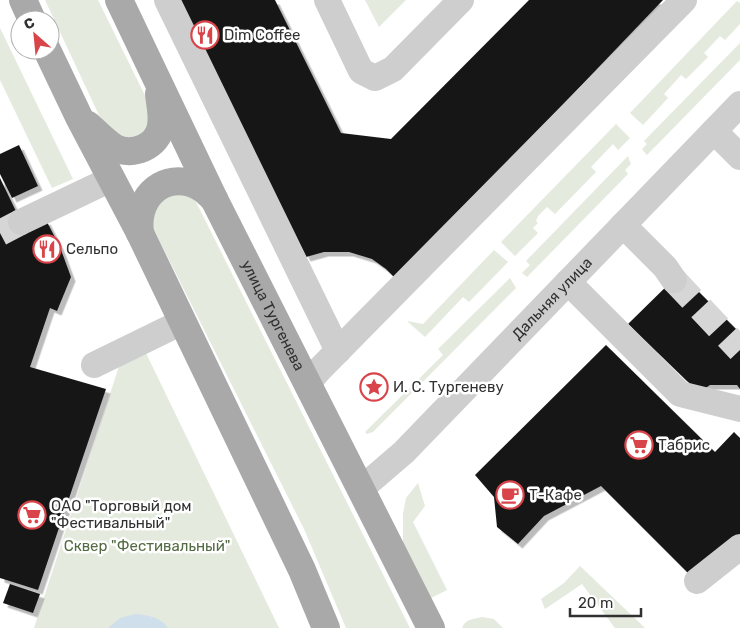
<svg xmlns="http://www.w3.org/2000/svg" width="740" height="628" font-family="Rubik,sans-serif">
<defs>
<filter id="shadow"><feDropShadow dx="4.5" dy="4.5" stdDeviation="0" flood-color="#0004"/></filter>
</defs>
<rect width="100%" height="100%" fill="#fff"/>
<!-- green -->
<g fill="#e4eade">
<polygon points="45,0 98,0 154,114 151,132 128,143 104,126"/>
<polygon points="365,0 406,0 379,27"/>
<polygon points="737,1 740,3 740,24 725,40 720,36 704,53 708,57 686,79 681,75 664,94 668,98 643,125 630,113"/>
<polygon points="0,28 73,179 52,188 0,80"/>
<polygon points="740,43 740,60 647,155 642,149 647,144 644,141"/>
<polygon points="616,124 630,138 618,150 613,144 591,167 596,172 555,214 547,207 538,216 536,221 538,223 533,228 538,233 515,256 501,242"/>
<polygon points="628,156 631,164 625,170 628,174 527,277 522,273 530,265 526,261"/>
<polygon points="180,194 194,198 410,628 346,628 304,529 149,220 165,197"/>
<polygon points="494,250 508,262 469,302 463,297 425,337 407,321 423,324"/>
<polygon points="510,278 516,288 373,432 367,434 365,432 443,355 438,349"/>
<polygon points="144,349 279,628 34,628 121,360"/>
<polygon points="418,483 425,506 413,522 447,590 431,598 403,545 403,514 406,498"/>
<polygon points="580,566 645,628 615,628 582,584 545,609 541,599 564,583"/>
<path d="M482,617l12,2 9,9h-41c3,-9 12,-9 20,-11z"/>
</g>
<!-- water -->
<path fill="#cfdfeb" d="M135,614c13,1 25,3 33,14h-60l12,-10z"/>
<!-- building -->
<g fill="#181818" filter="url(#shadow)">
<polygon points="179,0 275,0 341,133 391,139 529,0 663,0 396,279 386,269 372,259 349,252 324,252 306,257"/>
<polygon points="19,145 38,186 12,198 0,174 0,154"/>
<polygon points="0,178 25,230 46,220 60,247 71,277 57,311 50,308 30,367 106,389 38,590 0,578"/>
<polygon points="680,273 740,333 740,389 737,385 710,385 700,392 687,381 628,324"/>
<polygon points="606,345 715,452 734,432 740,438 740,542 692,577 601,486 544,516 518,544 497,527 494,497 475,475"/>
<polygon points="10,584 40,594 33,613 3,603"/>
</g>
<g fill="none" stroke-linecap="round" stroke-linejoin="round">
<!-- minor-tunnel -->
<g stroke="#d6d6d6" stroke-width="26" stroke-dasharray="26 13" stroke-linecap="butt">
<polyline points="0,233 21,222"/>
<polyline points="674,280 740,350"/>
</g>
<!-- minor -->
<g stroke="#cecece" stroke-width="26">
<polyline points="167,0 338,351"/>
<polyline points="327,0 361,71 375,78 393,69 461,0"/>
<polyline points="714,131 740,157"/>
<polyline points="21,222 111,179"/>
<polyline points="623,225 665,267 674,280"/>
<polyline points="568,282 680,394 740,409"/>
<polyline points="94,365 182,322"/>
<polyline points="307,384 320,369 684,0"/>
<path id="s1" d="M361,489l43,-37 336,-348"/>
<polyline points="697,581 740,547"/>
</g>
<!-- major -->
<g stroke="#a9a9a9" stroke-width="28">
<polyline points="23,0 32,20"/>
<path id="s2" d="M119,0l95,199 217,429"/>
<polyline points="47,50 79,117 140,233 302,570 326,628"/>
<path d="M88,125c8,7 17,17 27,23 18,9 43,-2 46,-22 2,-11 -1,-22 -2,-32"/>
<path d="M140,233c-4,-32 18,-59 51,-50 10,3 16,9 23,16"/>
</g>
</g>
<!-- icons -->
<defs>
<g id="restaurant-ring" transform="scale(1.4375)"><circle r="9.5" fill="#fff" stroke="#d8444a" stroke-width="1.5"/><path d="M-5-6h1v4h1v-4h1v4h1v-4h1v5L-1.5 .5V6h-2V.5L-5-1ZM5-6V6H3V1.5H1.5Q1.5-4 5-6Z" fill="#d8444a"/></g>
<g id="sight-ring" transform="scale(1.4375)"><circle r="9.5" fill="#fff" stroke="#d8444a" stroke-width="1.5"/><path d="M0-6L1.8-2.2L6-1.7L2.9 1.2L3.7 5.4L0 3.3L-3.7 5.4L-2.9 1.2L-6-1.7L-1.8-2.2Z" fill="#d8444a"/></g>
<g id="supermarket-ring" transform="scale(1.4375)"><circle r="9.5" fill="#fff" stroke="#d8444a" stroke-width="1.5"/><path d="M-6-5.5h2.5l.6 2H6L4.5 2H-2.5L-4.4-4H-6ZM-1.5 3.2a1.3 1.3 0 1 0 .1 0ZM3 3.2a1.3 1.3 0 1 0 .1 0Z" fill="#d8444a"/></g>
<g id="cafe-ring" transform="scale(1.4375)"><circle r="9.5" fill="#fff" stroke="#d8444a" stroke-width="1.5"/><path d="M-5.5-4.5H6V0H3Q3 3.5 0 3.5H-2.5Q-5.5 3.5-5.5 0ZM3-3.2v2h1.7v-2ZM-6 4.5H4V6H-6Z" fill="#d8444a"/></g>
</defs>
<g fill-rule="evenodd">
<use href="#restaurant-ring" x="205" y="35"/>
<use href="#restaurant-ring" x="47" y="249"/>
<use href="#sight-ring" x="374" y="387"/>
<use href="#supermarket-ring" x="639" y="445"/>
<use href="#cafe-ring" x="510" y="495"/>
<use href="#supermarket-ring" x="32" y="515"/>
</g>
<g text-anchor="middle" stroke-width="5" stroke-linejoin="round" paint-order="stroke">
<!-- poi labels -->
<g font-size="15" fill="#313131" stroke="#fff" text-anchor="start">
<text x="224" y="40">Dim Coffee</text>
<text x="66" y="254">Сельпо</text>
<text x="393" y="392">И. С. Тургеневу</text>
<text x="658" y="450">Табрис</text>
<text x="529" y="500">Т-Кафе</text>
<text x="51" y="511">ОАО "Торговый дом<tspan x="51" dy="17">"Фестивальный"</tspan></text>
</g>
<!-- street labels -->
<g font-size="15" fill="#313131" stroke="#fff">
<text dy="5" stroke="none"><textPath href="#s1" startOffset="270">Дальняя улица</textPath></text>
<text dy="5" stroke="none"><textPath href="#s2" startOffset="351">улица Тургенева</textPath></text>
</g>
<!-- park labels -->
<g font-size="15" fill="#536a42" stroke="#fff">
<text x="147" y="551">Сквер "Фестивальный"</text>
</g>
</g>
<!-- north arrow -->
<g transform="translate(35 35) rotate(333)"><circle r="24" fill="#ffffff" stroke="#adadad"/>
<path d="M0-4L9 19L0 12L-9 19Z" fill="#d8444a"/>
<text y="-8" font-size="14" font-weight="bold" text-anchor="middle" fill="#313131">С</text>
</g>
<!-- scale -->
<path d="M570 608v8h71v-8" fill="none" stroke="#313131" stroke-width="2.5"/>
<text x="578" y="608" font-size="15" fill="#313131" stroke="#ffffff" stroke-width="4" paint-order="stroke">20 m</text>
</svg>
